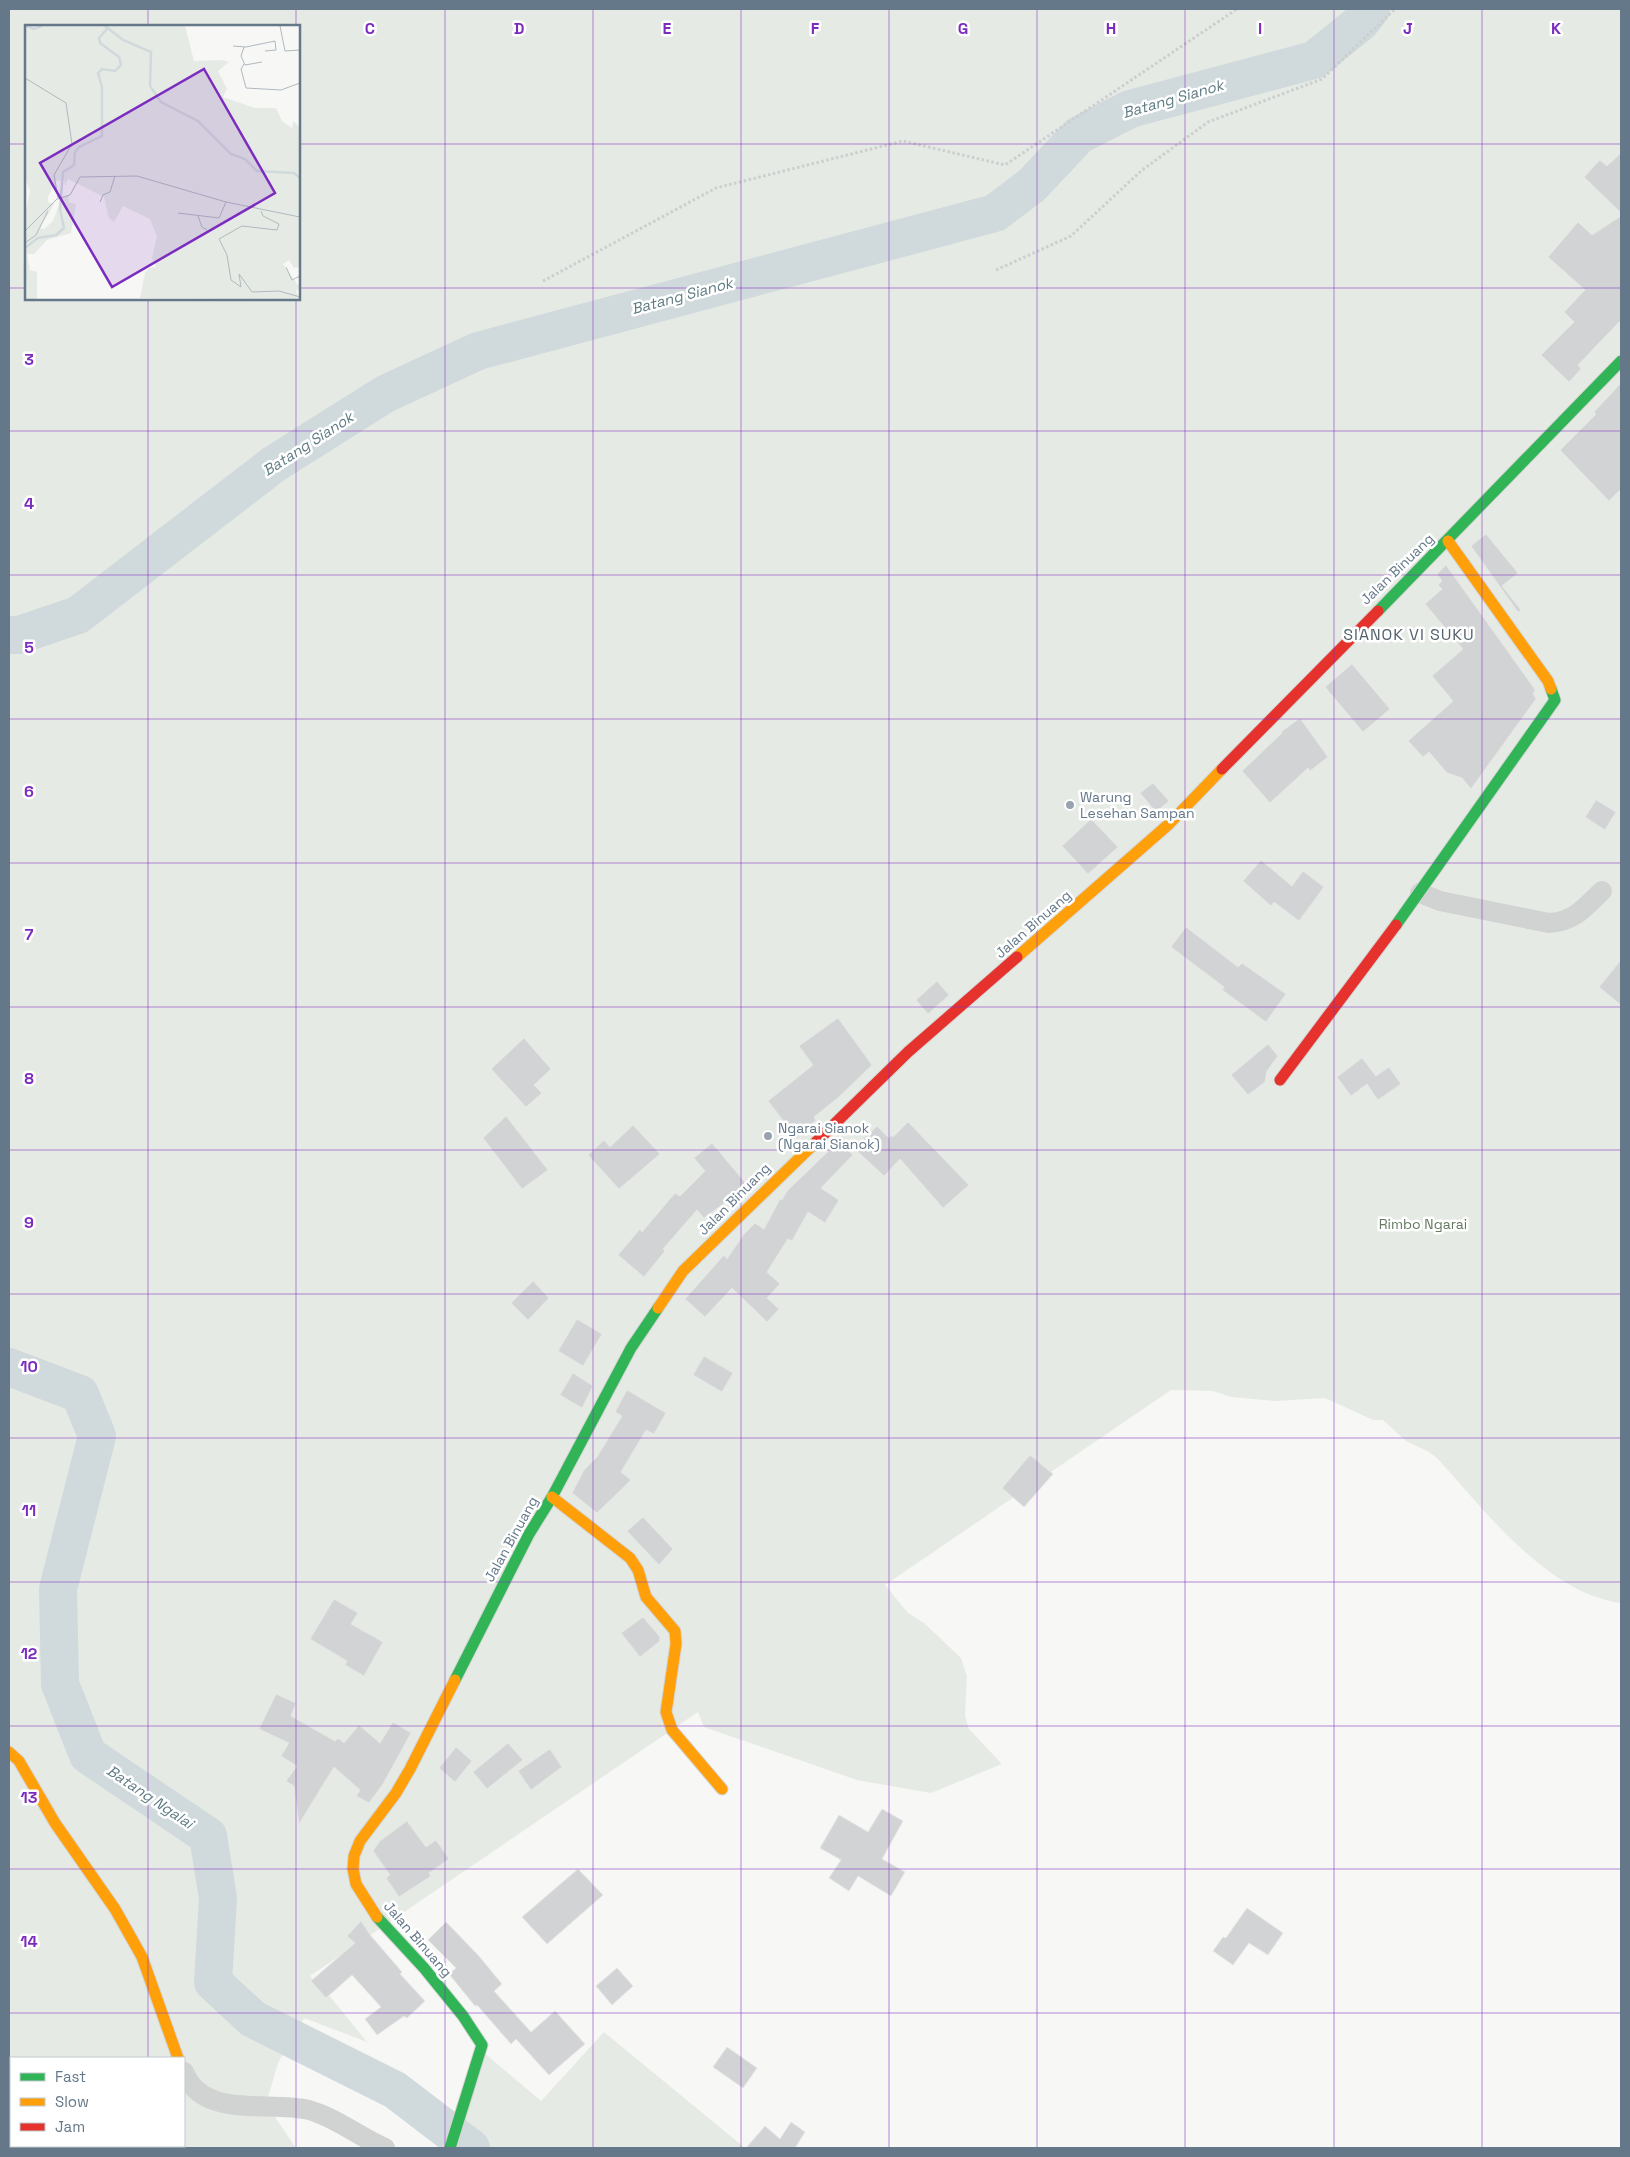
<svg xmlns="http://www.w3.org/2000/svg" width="1630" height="2157" font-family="'Space Grotesk',sans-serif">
<rect width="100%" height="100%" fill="#f7f7f6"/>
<!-- green -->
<g fill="#e6eae4" fill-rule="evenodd">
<path d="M9,9h1612v1594c-74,-10 -135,-91 -183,-144l-9,-7 -23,-11 -23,-21h-10l-48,-22 -50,3 -44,-4 -18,-6 -42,-1 -286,195 23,28 16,10 37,35 6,18 -2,40 4,13 33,35 -71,29 -74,-13 -153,-53 -6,-15 -388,264 18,18 39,48 -63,-24 -26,45 -12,41 30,44h-287zM26,26h273v273h-273zM11,2058h173v88h-173z"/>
<polygon points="604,2032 745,2148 481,2148 458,2129 482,2051 541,2101"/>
</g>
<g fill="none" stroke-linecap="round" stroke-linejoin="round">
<!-- river -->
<g stroke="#d0d9dc" stroke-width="38">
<polyline points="9,635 19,635 78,615 274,464 385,394 478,351 995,213 1032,185 1079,135 1130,109 1314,60 1360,23 1371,9"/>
<polyline points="9,1367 80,1394 97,1436 58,1589 60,1684 88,1755 208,1836 218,1898 213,1982 253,2019 395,2090 471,2148"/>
</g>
</g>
<!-- building -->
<g fill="#d2d3d4" stroke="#e6e6e6">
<polygon points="1621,153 1621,213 1584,177 1600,160 1607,166"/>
<polygon points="1621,216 1621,320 1578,365 1581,369 1569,382 1541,355 1574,322 1564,312 1585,290 1548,257 1578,222 1592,235"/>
<polygon points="1621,383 1621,489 1609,501 1560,450 1596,414 1594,412"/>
<polygon points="1486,534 1518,573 1502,586 1521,610 1518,612 1471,546"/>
<polygon points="1446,565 1534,688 1535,692 1533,693 1536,699 1471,789 1462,778 1447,773 1429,752 1423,757 1408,741 1453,701 1432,676 1463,649 1425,604 1442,589 1438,585 1442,581 1437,574"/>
<polygon points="1352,664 1390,709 1363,732 1325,687"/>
<polygon points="1300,718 1328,757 1310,771 1308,768 1270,803 1242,771 1282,733 1281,732"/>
<polygon points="1153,783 1169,801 1156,812 1140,793"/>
<polygon points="1596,800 1616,812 1605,830 1585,817"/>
<polygon points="1091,819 1118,847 1088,874 1062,846"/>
<polygon points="1261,860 1292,886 1303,871 1324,887 1299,921 1274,902 1271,906 1243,881"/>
<polygon points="1186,927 1238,967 1242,963 1286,994 1266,1022 1222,990 1224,987 1171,947"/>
<polygon points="1621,960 1621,1005 1599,987"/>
<polygon points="937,981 949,995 928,1014 916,1000"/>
<polygon points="838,1018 872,1065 839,1097 814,1117 816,1120 797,1138 768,1101 813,1065 799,1046"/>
<polygon points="524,1038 551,1069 534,1085 542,1093 526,1107 491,1069"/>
<polygon points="1268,1044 1278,1056 1267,1071 1265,1082 1248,1095 1231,1075"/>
<polygon points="1362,1058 1376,1076 1389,1067 1401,1084 1378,1100 1367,1084 1351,1096 1337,1077"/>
<polygon points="506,1116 548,1170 522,1189 483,1138"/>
<polygon points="908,1122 969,1185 943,1208 900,1159 884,1176 854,1148 877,1126 889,1138 891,1135 893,1137"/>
<polygon points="633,1125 660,1154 619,1189 588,1155 604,1140 610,1147"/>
<polygon points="839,1141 853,1155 821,1188 839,1200 825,1223 808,1212 792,1241 788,1239 767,1272 780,1284 767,1298 779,1309 767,1322 732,1288 705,1317 685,1299 724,1255 727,1259 744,1234 755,1223 764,1229 780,1199 782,1200 787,1191"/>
<polygon points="712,1143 748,1186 704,1218 697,1210 663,1249 665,1251 644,1277 618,1255 640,1229 642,1232 675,1193 680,1196 705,1171 694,1158"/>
<polygon points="533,1281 549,1298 528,1320 511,1303"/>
<polygon points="577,1319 602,1334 583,1366 558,1351"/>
<polygon points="704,1356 733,1373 722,1392 693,1375"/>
<polygon points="573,1373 593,1386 582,1408 560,1395"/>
<polygon points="627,1390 666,1413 654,1434 646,1430 621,1472 631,1480 597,1513 572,1493 584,1470 597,1457 622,1416 615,1412"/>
<polygon points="1030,1455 1053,1474 1024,1507 1002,1488"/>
<polygon points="643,1517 673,1549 659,1565 627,1531"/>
<polygon points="334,1599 358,1613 351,1624 383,1642 364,1676 345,1665 347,1661 310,1639"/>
<polygon points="643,1617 660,1637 660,1641 640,1657 621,1633"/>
<polygon points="276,1694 296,1703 291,1716 335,1741 338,1738 344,1743 359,1725 380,1743 393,1722 411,1733 383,1784 369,1803 356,1796 360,1790 334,1767 299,1824 294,1786 286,1781 297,1766 281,1756 289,1743 259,1729"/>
<polygon points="508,1743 523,1760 487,1789 473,1772"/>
<polygon points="456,1747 472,1761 455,1782 439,1768"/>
<polygon points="550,1749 562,1767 531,1790 518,1771"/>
<polygon points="882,1809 903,1821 882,1859 905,1872 891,1896 858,1876 849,1891 829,1878 841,1860 820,1848 839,1815 868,1832"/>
<polygon points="407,1821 426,1847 436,1840 449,1859 429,1873 431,1876 399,1897 386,1878 390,1875 373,1851 380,1841"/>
<polygon points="578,1869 603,1895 547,1944 522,1917"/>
<polygon points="1247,1908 1283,1933 1268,1955 1249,1943 1233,1965 1213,1951 1223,1937 1226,1938"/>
<polygon points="361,1921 371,1936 402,1972 400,1974 425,2001 407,2018 404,2016 377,2035 365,2019 381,2007 352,1975 326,1998 311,1981 355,1943 347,1936"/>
<polygon points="446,1922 478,1955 502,1984 494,1991 531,2032 555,2011 585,2044 549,2075 516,2039 511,2044 477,2005 475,2006 449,1974 456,1968 428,1940"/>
<polygon points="617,1968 633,1986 612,2005 596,1986"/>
<polygon points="727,2047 757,2068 743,2088 713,2067"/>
<polygon points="791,2122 805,2132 795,2148 746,2148 765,2126 780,2139"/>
</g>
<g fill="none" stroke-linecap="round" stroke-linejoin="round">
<!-- fast casing -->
<g stroke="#d4d5d5" stroke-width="13">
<g id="fast">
<polyline points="1378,611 1621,361"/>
<polyline points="1396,925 1555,700 1551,689"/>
<polyline points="455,1680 529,1534 552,1497 631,1348 658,1308"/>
<polyline points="377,1917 424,1968 463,2016 482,2045 450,2148"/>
</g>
</g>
<!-- slow casing -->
<g stroke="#d4d5d5" stroke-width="13">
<g id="slow">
<polyline points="1448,541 1548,681 1551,689"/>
<polyline points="1017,957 1169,824 1222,769"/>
<polyline points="658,1308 683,1271 816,1142"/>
<polyline points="552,1497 630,1558 638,1570 646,1597 675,1631 676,1644 666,1712 672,1730 722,1789"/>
<polyline points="9,1752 19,1761 55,1823 115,1909 142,1957 178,2058"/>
<polyline points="377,1917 356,1884 353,1869 354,1856 360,1841 396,1793 410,1769 455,1680"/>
</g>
</g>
<!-- jam casing -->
<g stroke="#d4d5d5" stroke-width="13">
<g id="jam">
<polyline points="1222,769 1378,611"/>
<polyline points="1280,1080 1396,925"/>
<polyline points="816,1142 908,1052 1017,957"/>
</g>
</g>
<!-- path -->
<g stroke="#cccecf" stroke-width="3" stroke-dasharray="2.5 2.5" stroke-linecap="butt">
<polyline points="996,270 1071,236 1141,171 1208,122 1322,79 1395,9"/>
<polyline points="543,281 716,188 903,141 1005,165 1237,9"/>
</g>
<!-- street -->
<g stroke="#d1d2d2" stroke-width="20">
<path d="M1420,893l20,8 109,22c25,-1 36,-16 53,-32"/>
<path d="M184,2072c19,48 85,28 125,38 28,8 50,27 76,38"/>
</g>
<!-- fast -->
<use href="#fast" stroke="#30b455" stroke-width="11"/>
<!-- slow -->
<use href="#slow" stroke="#ff9f0a" stroke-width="11"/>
<!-- jam -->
<use href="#jam" stroke="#e5322d" stroke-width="11"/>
</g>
<!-- grid -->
<path fill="none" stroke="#7b2cbf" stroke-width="1" stroke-opacity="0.55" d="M148,9v17M296,9v17M445,9v2139M593,9v2139M741,9v2139M889,9v2139M1037,9v2139M1185,9v2139M1334,9v2139M1482,9v2139M9,144h17M299,144h1322M9,288h17M299,288h1322M148,299v1759M296,299v1849M9,431h1612M9,575h1612M9,719h1612M9,863h1612M9,1007h1612M9,1150h1612M9,1294h1612M9,1438h1612M9,1582h1612M9,1726h1612M9,1869h1612M9,2013h1612M148,2146v2"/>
<!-- markers -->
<g fill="#97a4af" stroke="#fff" stroke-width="2">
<circle cx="1070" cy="805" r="5"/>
<circle cx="768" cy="1136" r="5"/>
</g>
<g text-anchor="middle" stroke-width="5" stroke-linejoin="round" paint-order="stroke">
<!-- street labels -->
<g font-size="14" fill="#647889" stroke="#fff">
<text transform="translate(1397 569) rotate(-44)" y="5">Jalan Binuang</text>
<text transform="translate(1033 924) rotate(-41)" y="5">Jalan Binuang</text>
<text transform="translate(734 1199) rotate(-45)" y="5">Jalan Binuang</text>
<text transform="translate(511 1539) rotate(-61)" y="5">Jalan Binuang</text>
<text transform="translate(418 1939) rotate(49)" y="5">Jalan Binuang</text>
</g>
<!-- poi labels -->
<g font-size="14" fill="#647889" stroke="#fff" text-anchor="start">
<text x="1080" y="802">Warung<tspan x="1080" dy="16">Lesehan Sampan</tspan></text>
<text x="778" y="1133">Ngarai Sianok<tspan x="778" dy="16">(Ngarai Sianok)</tspan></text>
</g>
<!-- park labels -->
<g font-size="14" fill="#657a60" stroke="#fff">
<text x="1423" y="1229">Rimbo Ngarai</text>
</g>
<!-- water labels -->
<g font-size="15" font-style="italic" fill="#5f7b84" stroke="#fff">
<text transform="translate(1173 99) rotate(-16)" y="5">Batang Sianok</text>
<text transform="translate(682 296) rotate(-15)" y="5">Batang Sianok</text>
<text transform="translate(308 444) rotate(-33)" y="5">Batang Sianok</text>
<text transform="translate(150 1797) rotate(34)" y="5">Batang Ngalai</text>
</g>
<!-- quarter labels -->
<g font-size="16" letter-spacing="1" fill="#53616d" stroke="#fff">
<text x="1409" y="640">SIANOK VI SUKU</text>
</g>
</g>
<!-- overview -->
<g transform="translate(25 25)">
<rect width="275" height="275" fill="#f7f7f6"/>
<path d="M0,1h160l9,35 27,-1 8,2 -11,9 9,18 -4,8 32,11h21l6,13 10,7 1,-7 7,6v140l-6,1 -5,-8 -6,4 17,24 -4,3 4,8 -160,-1 5,-25 4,-5 7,-1 -4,-9 5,-22 -7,-17 -27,-13 -9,16 -5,-4 -5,-21 -36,-18 -3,7 -1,-6 -8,1 -8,16v5l6,2 -14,24 4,1 9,-8 9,-24 7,-2 -1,7 8,2 -5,29 -24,7 -13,14h-7l3,16 7,2v27h-12v-82l5,-26 -5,-13z" fill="#e6eae4"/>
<path fill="none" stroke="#d0d9dc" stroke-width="2.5" d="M1,1l8,3 8,-3M80,1l18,14 28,12 -1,34 11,16 37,19 33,33 14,5 12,12 37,2 6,5M0,223l13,-10 18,-3 8,-7 -4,-19 3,-37 11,-7 1,-13 4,-5 23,-11v-49l-4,-14 4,-4 13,2 6,-6 -2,-8 -19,-14 -1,-5 8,-9M0,238v21"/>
<path fill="none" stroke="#afb9c0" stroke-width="1" d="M255,1l5,25 15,-1M208,21l13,1 29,-6 1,9 -11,1M219,22l-3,9 4,9 17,-3M219,39l-3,5 5,19 35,2 19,-7M0,53l41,25 6,41 -18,31 4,23M75,177l3,-7 7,-3 5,-16M236,186l2,5 16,8 -2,6 -35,-4 -23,13 8,16 4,25 10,7 -2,-13 13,18 27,-1 21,6M153,188l41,5 7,-16M173,191l4,11 5,3M0,206l32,-32 13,-4 10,-18 57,-1 89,26 74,15M0,218l11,-8 12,-24M261,242l6,13 8,-4"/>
<path fill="#7b2cbf" fill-opacity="0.15" stroke="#7b2cbf" stroke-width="2.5" d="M179,44l71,124 -163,94 -72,-124z"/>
<rect width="275" height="275" fill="none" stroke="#647889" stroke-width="2.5"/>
</g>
<g font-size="16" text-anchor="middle" font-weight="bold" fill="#7b2cbf" stroke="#fff" stroke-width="5" stroke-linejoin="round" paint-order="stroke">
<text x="370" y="34">C</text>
<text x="519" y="34">D</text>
<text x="667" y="34">E</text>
<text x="815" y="34">F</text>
<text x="963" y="34">G</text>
<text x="1111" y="34">H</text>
<text x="1260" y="34">I</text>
<text x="1408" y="34">J</text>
<text x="1556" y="34">K</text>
<text x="29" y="365">3</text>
<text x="29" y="509">4</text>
<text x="29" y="653">5</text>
<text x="29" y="797">6</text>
<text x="29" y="940">7</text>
<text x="29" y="1084">8</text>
<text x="29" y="1228">9</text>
<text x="29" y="1372">10</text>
<text x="29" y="1516">11</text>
<text x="29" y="1659">12</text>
<text x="29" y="1803">13</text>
<text x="29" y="1947">14</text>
</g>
<!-- border -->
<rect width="1630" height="2157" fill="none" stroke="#647889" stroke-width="20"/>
<!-- legend -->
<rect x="10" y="2057" width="175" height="90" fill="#ffffff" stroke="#c1c9d0"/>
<rect x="20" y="2073" width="25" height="8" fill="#30b455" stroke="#c1c9d0"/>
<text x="55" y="2082" font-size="15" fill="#647889">Fast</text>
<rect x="20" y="2098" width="25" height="8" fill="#ff9f0a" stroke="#c1c9d0"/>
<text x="55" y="2107" font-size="15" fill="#647889">Slow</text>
<rect x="20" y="2123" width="25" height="8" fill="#e5322d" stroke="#c1c9d0"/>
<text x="55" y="2132" font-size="15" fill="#647889">Jam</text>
</svg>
